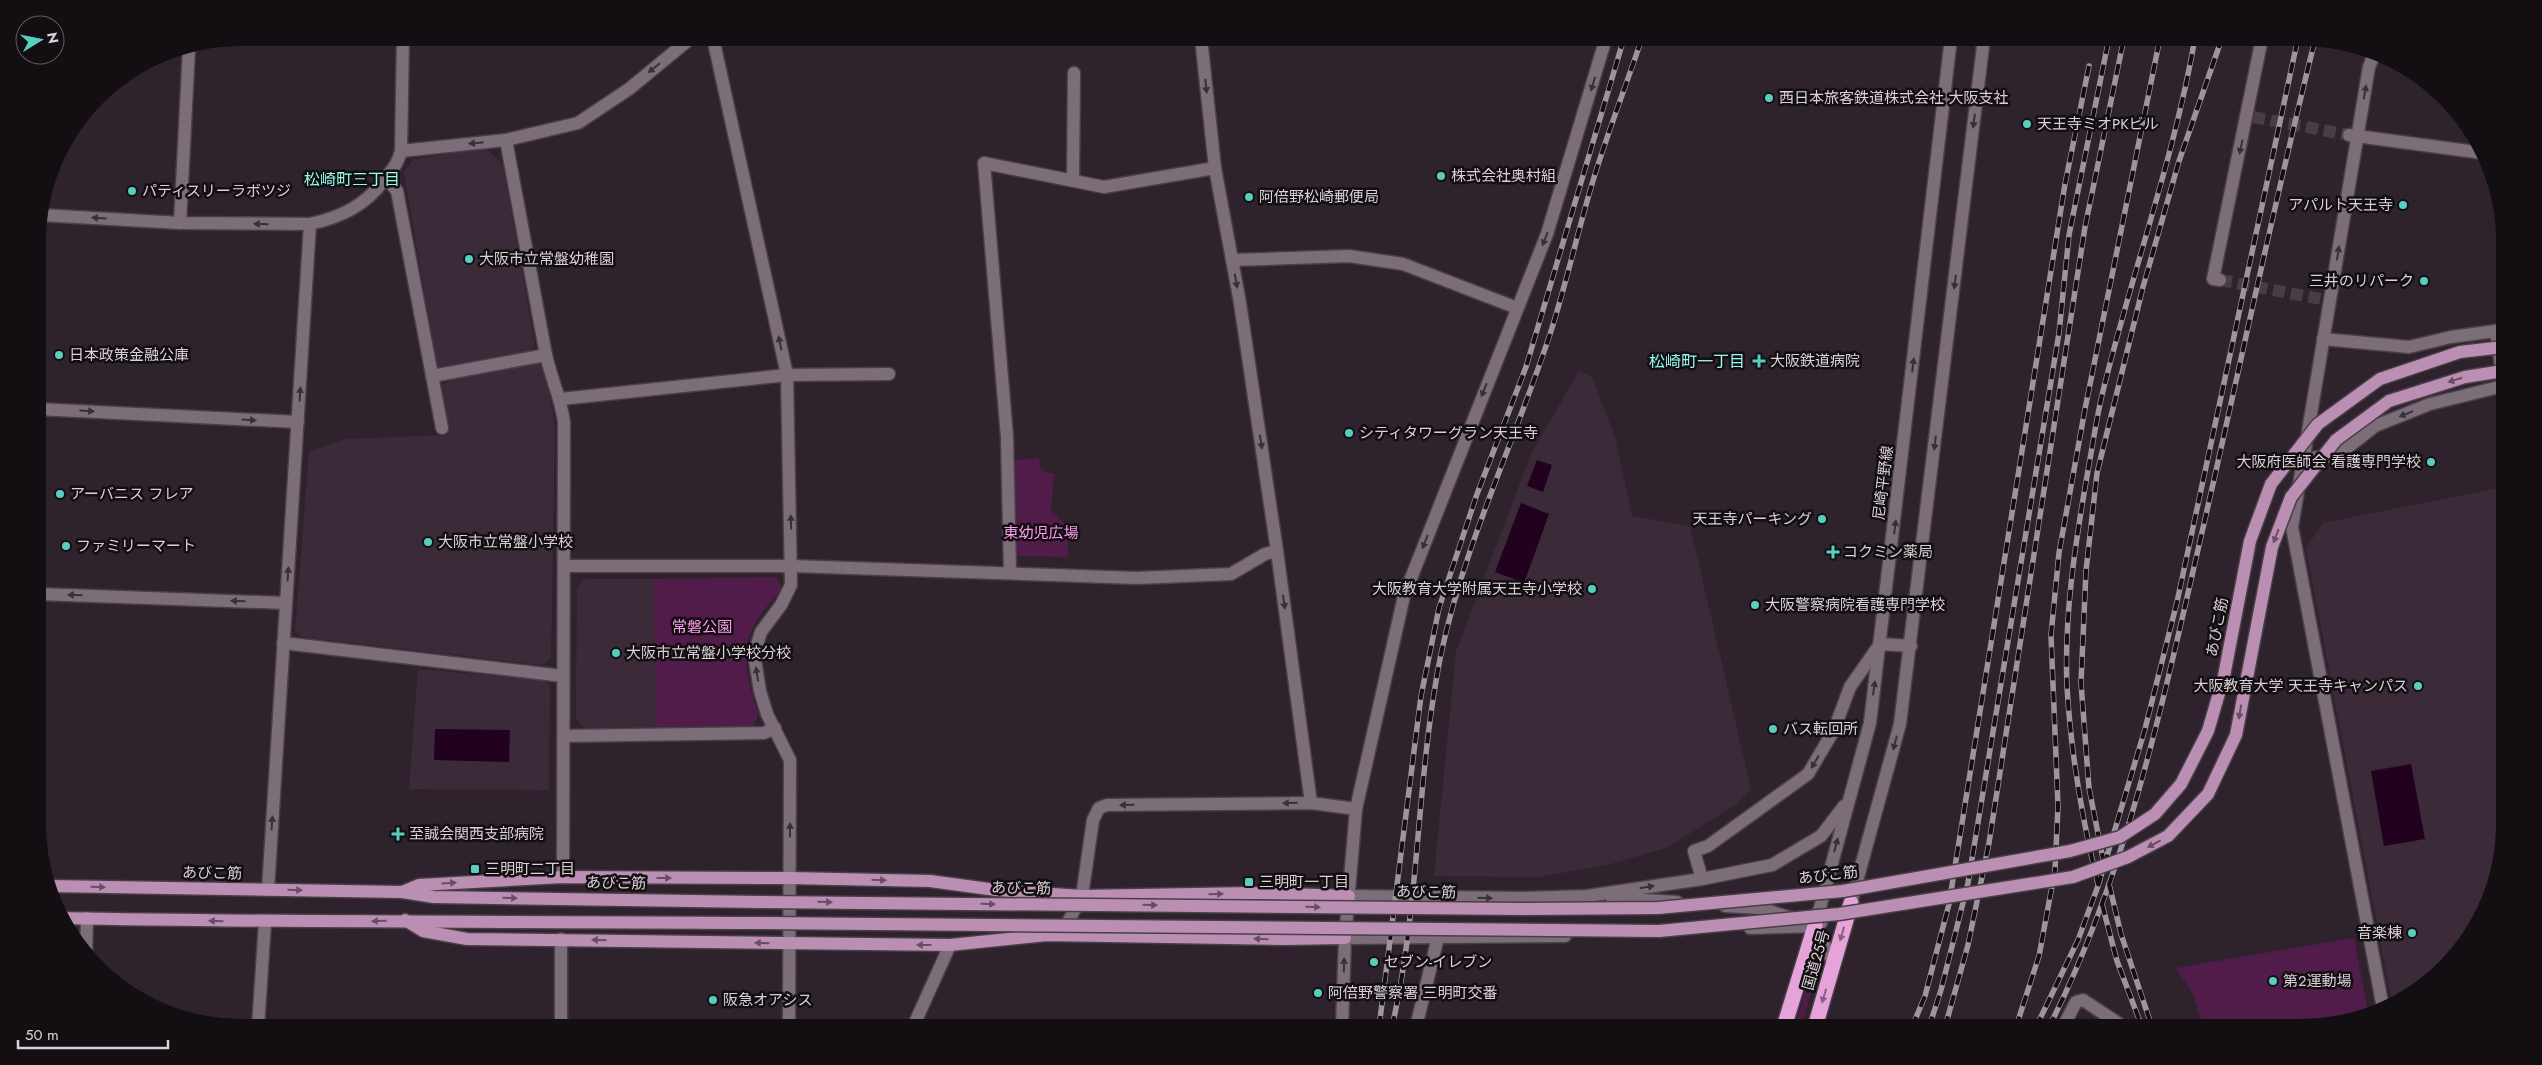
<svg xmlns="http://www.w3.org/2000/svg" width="2542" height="1065" font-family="Jost,'Noto Sans JP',sans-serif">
<rect width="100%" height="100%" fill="#2e232c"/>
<!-- built -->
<g fill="#3b2b38">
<polygon points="486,148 503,165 535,345 529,351 437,367 404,172 414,159"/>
<polygon points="539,362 545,368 555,428 551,659 542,665 302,637 295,631 309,452 344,439 447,435 440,387 451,379"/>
<polygon points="1579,371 1592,377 1615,437 1632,516 1690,526 1751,789 1735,805 1666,848 1607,865 1539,877 1434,876 1456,652 1531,454"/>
<polygon points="2504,487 2504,825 2489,902 2463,948 2425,986 2392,1003 2306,548 2323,523"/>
<polygon points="585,579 654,579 656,727 584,728 576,718 577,587"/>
<polygon points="418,669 543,680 550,687 549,790 409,789"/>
</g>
<!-- green -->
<g fill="#511c4a">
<polygon points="1039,458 1041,471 1054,474 1051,510 1068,528 1068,557 1017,556 1015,460"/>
<path d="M776,577l6,12c-44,47 -42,66 -24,125l-5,12 -97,1 -2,-148z"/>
<polygon points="2354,938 2369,1016 2314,1027 2203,1027 2193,994 2176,968"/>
<polygon points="1805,993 1811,993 1801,1027 1795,1027"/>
</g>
<!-- water -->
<g fill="#21011d">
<polygon points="1537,460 1552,465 1543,492 1527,486"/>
<polygon points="1521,503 1549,514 1524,583 1495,572"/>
<polygon points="435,729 510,730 509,762 434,760"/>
<polygon points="2411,764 2425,839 2384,846 2371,771"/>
</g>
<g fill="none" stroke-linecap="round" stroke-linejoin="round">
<!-- minor-tunnel -->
<g stroke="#483d46" stroke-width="12" stroke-dasharray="12 6" stroke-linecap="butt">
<polyline points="2253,117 2349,135"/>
<polyline points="2220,280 2321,299"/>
</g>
<!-- minor casing -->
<g stroke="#493f47" stroke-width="15">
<g id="minor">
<polyline points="713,38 787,375 791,585 781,605 761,632 754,654 760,691 767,714 790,760 789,1027"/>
<polyline points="1201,38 1215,168 1240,303 1277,551 1311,803"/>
<polyline points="2375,52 2369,67 2292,527 2383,1008"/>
<polyline points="2349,135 2483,153"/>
<path d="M506,140l40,215c5,23 15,43 18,67l-1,455"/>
<polyline points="401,151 506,140 578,123 629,89 691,38"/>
<polyline points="386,178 397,191 442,428"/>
<polyline points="1073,181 1074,73"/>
<path d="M41,215l139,8 130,1c31,-7 55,-18 74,-44 9,-12 13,-14 17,-29l2,-113"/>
<polyline points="180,223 189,48"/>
<polyline points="1232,260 1349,256 1403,264 1517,308"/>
<polyline points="2220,280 2213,279 2262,38"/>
<polyline points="2496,331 2503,380"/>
<polyline points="2323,339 2409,347 2451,337 2503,330"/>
<polyline points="432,376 546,355"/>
<polyline points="561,399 787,375 889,374"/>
<polyline points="38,409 298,422"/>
<polyline points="2303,459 2338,455 2375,426 2430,404 2503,386"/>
<polyline points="564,566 792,566 1137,578 1231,574 1265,554 1277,551"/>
<polyline points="1010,572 1007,437 984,163 1104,187 1215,168"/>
<polyline points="39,594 286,603"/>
<polyline points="283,643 563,676"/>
<polyline points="564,736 764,733 775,728"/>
<polyline points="1702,879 1694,851 1708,846 1808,774 1834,730 1850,687 1880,644 1911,646"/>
<polyline points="268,890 310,224"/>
<polyline points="1349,896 1522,898 1587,896 1702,879 1772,865 1821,836 1844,806"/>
<polyline points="1612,898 1677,902"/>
<polyline points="1852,899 1900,724 1984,38"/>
<polyline points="1725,906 1760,908 1815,926 1834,964"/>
<polyline points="1815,926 1870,723 1951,38"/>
<polyline points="1750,928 1815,926 1821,923"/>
<polyline points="1062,933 1082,896 1093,820 1099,808 1107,805 1311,803 1356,809"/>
<polyline points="1345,938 1565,936"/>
<polyline points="86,955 87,918"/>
<polyline points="258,1027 265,922"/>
<polyline points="561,1027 561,939"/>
<polyline points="913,1027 950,945"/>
<polyline points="1342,1027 1345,938 1356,809 1404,596 1547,234 1606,38"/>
<polyline points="1416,1027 1438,937"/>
<polyline points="2063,1027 2076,1002 2083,1000 2118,1023 2118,1027"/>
</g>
</g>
<!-- major casing -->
<g stroke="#493f47" stroke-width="15">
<g id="major">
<polyline points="49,886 402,892 434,897 759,902"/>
<polyline points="402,892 419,885 563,877 790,878 930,881 996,890 1082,896 1251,893 1349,896"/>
<path d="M62,918c233,5 465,3 698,5"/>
<polyline points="405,920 423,931 467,939 950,945 1047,935 1284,939 1345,938"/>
</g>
</g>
<!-- highway casing -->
<g stroke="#493f47" stroke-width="18">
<g id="highway">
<polyline points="1784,1027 1815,926"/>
<polyline points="1815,1027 1851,903"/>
</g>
</g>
<!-- minor -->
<use href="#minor" stroke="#7b6e78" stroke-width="12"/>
<!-- major -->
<use href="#major" stroke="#bb8eb3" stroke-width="12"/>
<!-- highway -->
<use href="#highway" stroke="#e6a3da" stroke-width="15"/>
<!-- rail casing -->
<g stroke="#9e959c" stroke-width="5.5">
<g id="rail">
<polyline points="2104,864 2089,788 2081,683 2086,571 2097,473 2143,287 2179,161 2222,38"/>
<path d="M2098,884c-16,-65 -27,-130 -31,-197 -3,-71 8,-142 20,-211 5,-27 9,-55 15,-81 29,-120 72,-236 93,-357"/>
<polyline points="2109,884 2121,934 2152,1027"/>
<polyline points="2102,904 2117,961 2142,1027"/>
<polyline points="1379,1027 1421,696 1439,608 1477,494 1526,367 1624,38"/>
<path d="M1392,1027c28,-122 24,-250 49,-373 24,-113 76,-217 111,-326 15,-48 26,-97 40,-144 15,-50 34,-98 50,-146"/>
<polyline points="1912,1027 1925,996 1949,904 2065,184 2089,66"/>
<polyline points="1929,1027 1941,990 1968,883 2059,333 2069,235 2109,38"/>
<polyline points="1945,1027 1968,945 1989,843 2085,227 2124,38"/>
<polyline points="2016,1027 2039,956 2055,870 2058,806 2051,635 2059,553 2085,409 2160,38"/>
<polyline points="2036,1027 2078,940 2098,886 2145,729 2177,602 2298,38"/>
<path d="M2049,1027c73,-144 109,-303 145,-460 41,-176 77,-352 121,-527"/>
</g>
</g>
<!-- rail -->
<use href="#rail" stroke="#130e12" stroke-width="4" stroke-dasharray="11" stroke-linecap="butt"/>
<!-- major-bridge casing -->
<g stroke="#493f47" stroke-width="15" stroke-linecap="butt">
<g id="major-bridge">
<polyline points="759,902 1522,909 1658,908 1843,891 2070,851 2120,837 2155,814 2181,784 2208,731 2224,676 2250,541 2271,484 2318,424 2380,379 2460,352 2503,347"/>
<polyline points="760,923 1659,931 1839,914 2073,877 2128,857 2168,836 2208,794 2236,735 2272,547 2291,497 2336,440 2389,401 2465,377 2503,371"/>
</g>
</g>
<!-- major-bridge -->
<use href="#major-bridge" stroke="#bb8eb3" stroke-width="12"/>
</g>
<!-- one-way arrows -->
<defs><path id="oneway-solid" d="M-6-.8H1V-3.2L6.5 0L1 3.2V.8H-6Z" transform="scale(1.25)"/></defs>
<g fill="#373036">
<use href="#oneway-solid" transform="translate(654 68) rotate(141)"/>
<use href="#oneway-solid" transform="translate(1593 84) rotate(107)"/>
<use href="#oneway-solid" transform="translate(1206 86) rotate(84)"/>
<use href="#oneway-solid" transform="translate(2365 92) rotate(-81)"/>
<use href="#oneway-solid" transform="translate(1974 121) rotate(97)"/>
<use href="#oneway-solid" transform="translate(476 143) rotate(174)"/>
<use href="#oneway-solid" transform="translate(2241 147) rotate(102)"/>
<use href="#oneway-solid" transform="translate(99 218) rotate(-177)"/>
<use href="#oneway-solid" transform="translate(261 224) rotate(-179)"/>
<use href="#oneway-solid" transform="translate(1545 239) rotate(111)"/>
<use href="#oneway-solid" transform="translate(2338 253) rotate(-81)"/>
<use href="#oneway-solid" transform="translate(1236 281) rotate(80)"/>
<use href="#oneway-solid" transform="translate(1955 282) rotate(97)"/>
<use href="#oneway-solid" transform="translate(780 343) rotate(-102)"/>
<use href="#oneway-solid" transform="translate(1913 365) rotate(-83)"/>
<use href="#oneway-solid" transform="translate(1484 390) rotate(112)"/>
<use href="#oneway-solid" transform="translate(300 394) rotate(-87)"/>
<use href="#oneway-solid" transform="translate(87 411) rotate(3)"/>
<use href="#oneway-solid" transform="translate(2406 414) rotate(158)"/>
<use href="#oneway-solid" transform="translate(249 420) rotate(3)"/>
<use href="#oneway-solid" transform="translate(1261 442) rotate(81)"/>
<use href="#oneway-solid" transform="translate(1935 443) rotate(97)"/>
<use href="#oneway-solid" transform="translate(791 522) rotate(-91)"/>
<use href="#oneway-solid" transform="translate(1895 527) rotate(-83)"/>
<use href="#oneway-solid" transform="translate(1425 542) rotate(111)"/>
<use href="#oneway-solid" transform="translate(288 574) rotate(-86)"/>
<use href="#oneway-solid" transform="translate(75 595) rotate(-178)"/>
<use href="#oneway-solid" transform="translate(238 601) rotate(-178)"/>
<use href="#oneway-solid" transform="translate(1284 602) rotate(82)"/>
<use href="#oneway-solid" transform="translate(757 674) rotate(-99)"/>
<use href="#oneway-solid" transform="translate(1874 688) rotate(-82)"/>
<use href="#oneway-solid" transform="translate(1895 743) rotate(105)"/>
<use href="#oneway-solid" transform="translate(1815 762) rotate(121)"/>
<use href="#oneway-solid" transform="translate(1290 803) rotate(179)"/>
<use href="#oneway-solid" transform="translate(1127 805) rotate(179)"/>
<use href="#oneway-solid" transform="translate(272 823) rotate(-86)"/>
<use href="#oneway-solid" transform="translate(790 830) rotate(-90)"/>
<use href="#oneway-solid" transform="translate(1836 845) rotate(-75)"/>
<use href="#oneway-solid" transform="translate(1647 887) rotate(-9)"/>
<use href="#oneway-solid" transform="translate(1485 898) rotate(1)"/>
<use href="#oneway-solid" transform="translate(1344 965) rotate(-89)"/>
</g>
<g fill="#674e62">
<use href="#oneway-solid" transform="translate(2455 380) rotate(162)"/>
<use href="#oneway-solid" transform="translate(2276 536) rotate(111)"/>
<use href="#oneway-solid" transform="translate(2240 712) rotate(100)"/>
<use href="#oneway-solid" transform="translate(2154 844) rotate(152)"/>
<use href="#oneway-solid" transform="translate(664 878)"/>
<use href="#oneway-solid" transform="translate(879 880) rotate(1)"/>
<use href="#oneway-solid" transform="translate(449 883) rotate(-3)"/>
<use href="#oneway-solid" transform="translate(98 887) rotate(1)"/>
<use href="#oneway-solid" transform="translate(295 890) rotate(1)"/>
<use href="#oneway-solid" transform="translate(1216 894) rotate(-1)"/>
<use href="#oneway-solid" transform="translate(510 898) rotate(1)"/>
<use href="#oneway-solid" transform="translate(825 902) rotate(1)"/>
<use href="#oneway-solid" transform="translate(988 904) rotate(1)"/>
<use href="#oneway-solid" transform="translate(1150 905) rotate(1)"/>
<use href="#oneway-solid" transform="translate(1313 907) rotate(1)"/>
<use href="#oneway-solid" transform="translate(216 921) rotate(-179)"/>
<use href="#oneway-solid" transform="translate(379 921) rotate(179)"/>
<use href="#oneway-solid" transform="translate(1261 939) rotate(-179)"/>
<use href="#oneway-solid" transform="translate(599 940) rotate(-179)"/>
<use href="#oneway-solid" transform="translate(762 943) rotate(-179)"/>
<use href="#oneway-solid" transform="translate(924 945) rotate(-180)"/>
</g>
<g fill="#876080">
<use href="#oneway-solid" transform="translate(1842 934) rotate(106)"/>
<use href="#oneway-solid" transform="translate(1824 996) rotate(107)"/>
</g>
<!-- markers -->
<g fill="#59cebe" stroke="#130e12" stroke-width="2">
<circle cx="1769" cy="98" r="5"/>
<circle cx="2027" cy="124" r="5"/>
<circle cx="1441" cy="176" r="5"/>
<circle cx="132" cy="191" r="5"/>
<circle cx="1249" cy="197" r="5"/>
<circle cx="2403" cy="205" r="5"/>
<circle cx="469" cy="259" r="5"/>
<circle cx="2424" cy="281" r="5"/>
<circle cx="59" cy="355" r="5"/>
<path d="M1756.5 353.5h5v5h5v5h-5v5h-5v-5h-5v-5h5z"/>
<circle cx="1349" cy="433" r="5"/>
<circle cx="2431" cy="462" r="5"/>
<circle cx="60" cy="494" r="5"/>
<circle cx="1822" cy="519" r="5"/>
<circle cx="428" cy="542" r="5"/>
<circle cx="66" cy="546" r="5"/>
<path d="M1830.5 544.5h5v5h5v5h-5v5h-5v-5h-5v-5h5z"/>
<circle cx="1592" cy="589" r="5"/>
<circle cx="1755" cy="605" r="5"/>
<circle cx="616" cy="653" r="5"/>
<circle cx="2418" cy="686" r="5"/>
<circle cx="1773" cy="729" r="5"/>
<path d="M395.5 826.5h5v5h5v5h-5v5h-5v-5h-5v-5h5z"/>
<rect x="470" y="864" width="10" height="10" rx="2.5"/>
<rect x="1244" y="877" width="10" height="10" rx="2.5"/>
<circle cx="2412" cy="933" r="5"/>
<circle cx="1374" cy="962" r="5"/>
<circle cx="2273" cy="981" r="5"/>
<circle cx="1318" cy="993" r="5"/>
<circle cx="713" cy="1000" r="5"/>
</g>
<g text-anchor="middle" stroke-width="5" stroke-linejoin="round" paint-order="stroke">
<!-- poi labels -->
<g font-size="15" fill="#d9d1d7" stroke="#130e12" text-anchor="start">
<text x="1779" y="103">西日本旅客鉄道株式会社 大阪支社</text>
<text x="2037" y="129">天王寺ミオPKビル</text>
<text x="1451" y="181">株式会社奥村組</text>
<text x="142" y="196">パティスリーラボツジ</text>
<text x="1259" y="202">阿倍野松崎郵便局</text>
<text x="2393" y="210" text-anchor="end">アパルト天王寺</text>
<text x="479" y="264">大阪市立常盤幼稚園</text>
<text x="2414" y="286" text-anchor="end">三井のリパーク</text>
<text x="69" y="360">日本政策金融公庫</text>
<text x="1770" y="366">大阪鉄道病院</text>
<text x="1359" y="438">シティタワーグラン天王寺</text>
<text x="2421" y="467" text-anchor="end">大阪府医師会 看護専門学校</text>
<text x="70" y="499">アーバニス フレア</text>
<text x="1812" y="524" text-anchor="end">天王寺パーキング</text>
<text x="438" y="547">大阪市立常盤小学校</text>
<text x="76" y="551">ファミリーマート</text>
<text x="1843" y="557">コクミン薬局</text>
<text x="1582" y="594" text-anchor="end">大阪教育大学附属天王寺小学校</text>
<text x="1765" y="610">大阪警察病院看護専門学校</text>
<text x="626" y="658">大阪市立常盤小学校分校</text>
<text x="2408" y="691" text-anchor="end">大阪教育大学 天王寺キャンパス</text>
<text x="1783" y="734">バス転回所</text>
<text x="409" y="839">至誠会関西支部病院</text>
<text x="485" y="874">三明町二丁目</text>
<text x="1259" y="887">三明町一丁目</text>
<text x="2402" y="938" text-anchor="end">音楽棟</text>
<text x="1384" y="967">セブン-イレブン</text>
<text x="2283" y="986">第2運動場</text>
<text x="1328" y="998">阿倍野警察署 三明町交番</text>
<text x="723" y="1005">阪急オアシス</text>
</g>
<!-- street labels -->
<g font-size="15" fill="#d9d1d7" stroke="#130e12">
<text transform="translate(1883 483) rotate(-83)" y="5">尼崎平野線</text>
<text transform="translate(2217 627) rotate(-79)" y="5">あびこ筋</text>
<text transform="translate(212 873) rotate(1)" y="5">あびこ筋</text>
<text transform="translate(1828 875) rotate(-7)" y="5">あびこ筋</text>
<text transform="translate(616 883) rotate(1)" y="5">あびこ筋</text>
<text transform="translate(1021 888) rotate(1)" y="5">あびこ筋</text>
<text transform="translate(1426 892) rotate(1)" y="5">あびこ筋</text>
<text transform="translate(1816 960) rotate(-74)" y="5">国道25号</text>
</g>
<!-- park labels -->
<g font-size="15" fill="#fd9ded" stroke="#130e12">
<text x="1041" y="538">東幼児広場</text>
<text x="702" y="632">常磐公園</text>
</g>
<!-- neighbourhood labels -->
<g font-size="16" fill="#93faea" stroke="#130e12">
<text x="352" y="185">松崎町三丁目</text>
<text x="1697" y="367">松崎町一丁目</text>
</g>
</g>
<!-- crop -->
<path d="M0 0H2542V1065H0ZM241 46H2301A195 195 0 0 1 2496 241V824A195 195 0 0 1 2301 1019H241A195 195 0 0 1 46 824V241A195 195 0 0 1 241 46Z" fill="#130e12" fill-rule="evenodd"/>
<!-- north arrow -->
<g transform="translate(40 40) rotate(80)"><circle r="24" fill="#130e12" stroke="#625c61"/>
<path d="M0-4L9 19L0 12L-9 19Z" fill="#59cebe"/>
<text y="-8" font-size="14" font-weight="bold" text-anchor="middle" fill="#d9d1d7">N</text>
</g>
<!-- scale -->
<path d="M18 1040v8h150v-8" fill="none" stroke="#d9d1d7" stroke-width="2.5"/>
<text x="25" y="1040" font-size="15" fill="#d9d1d7" stroke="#130e12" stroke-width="4" paint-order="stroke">50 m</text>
</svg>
